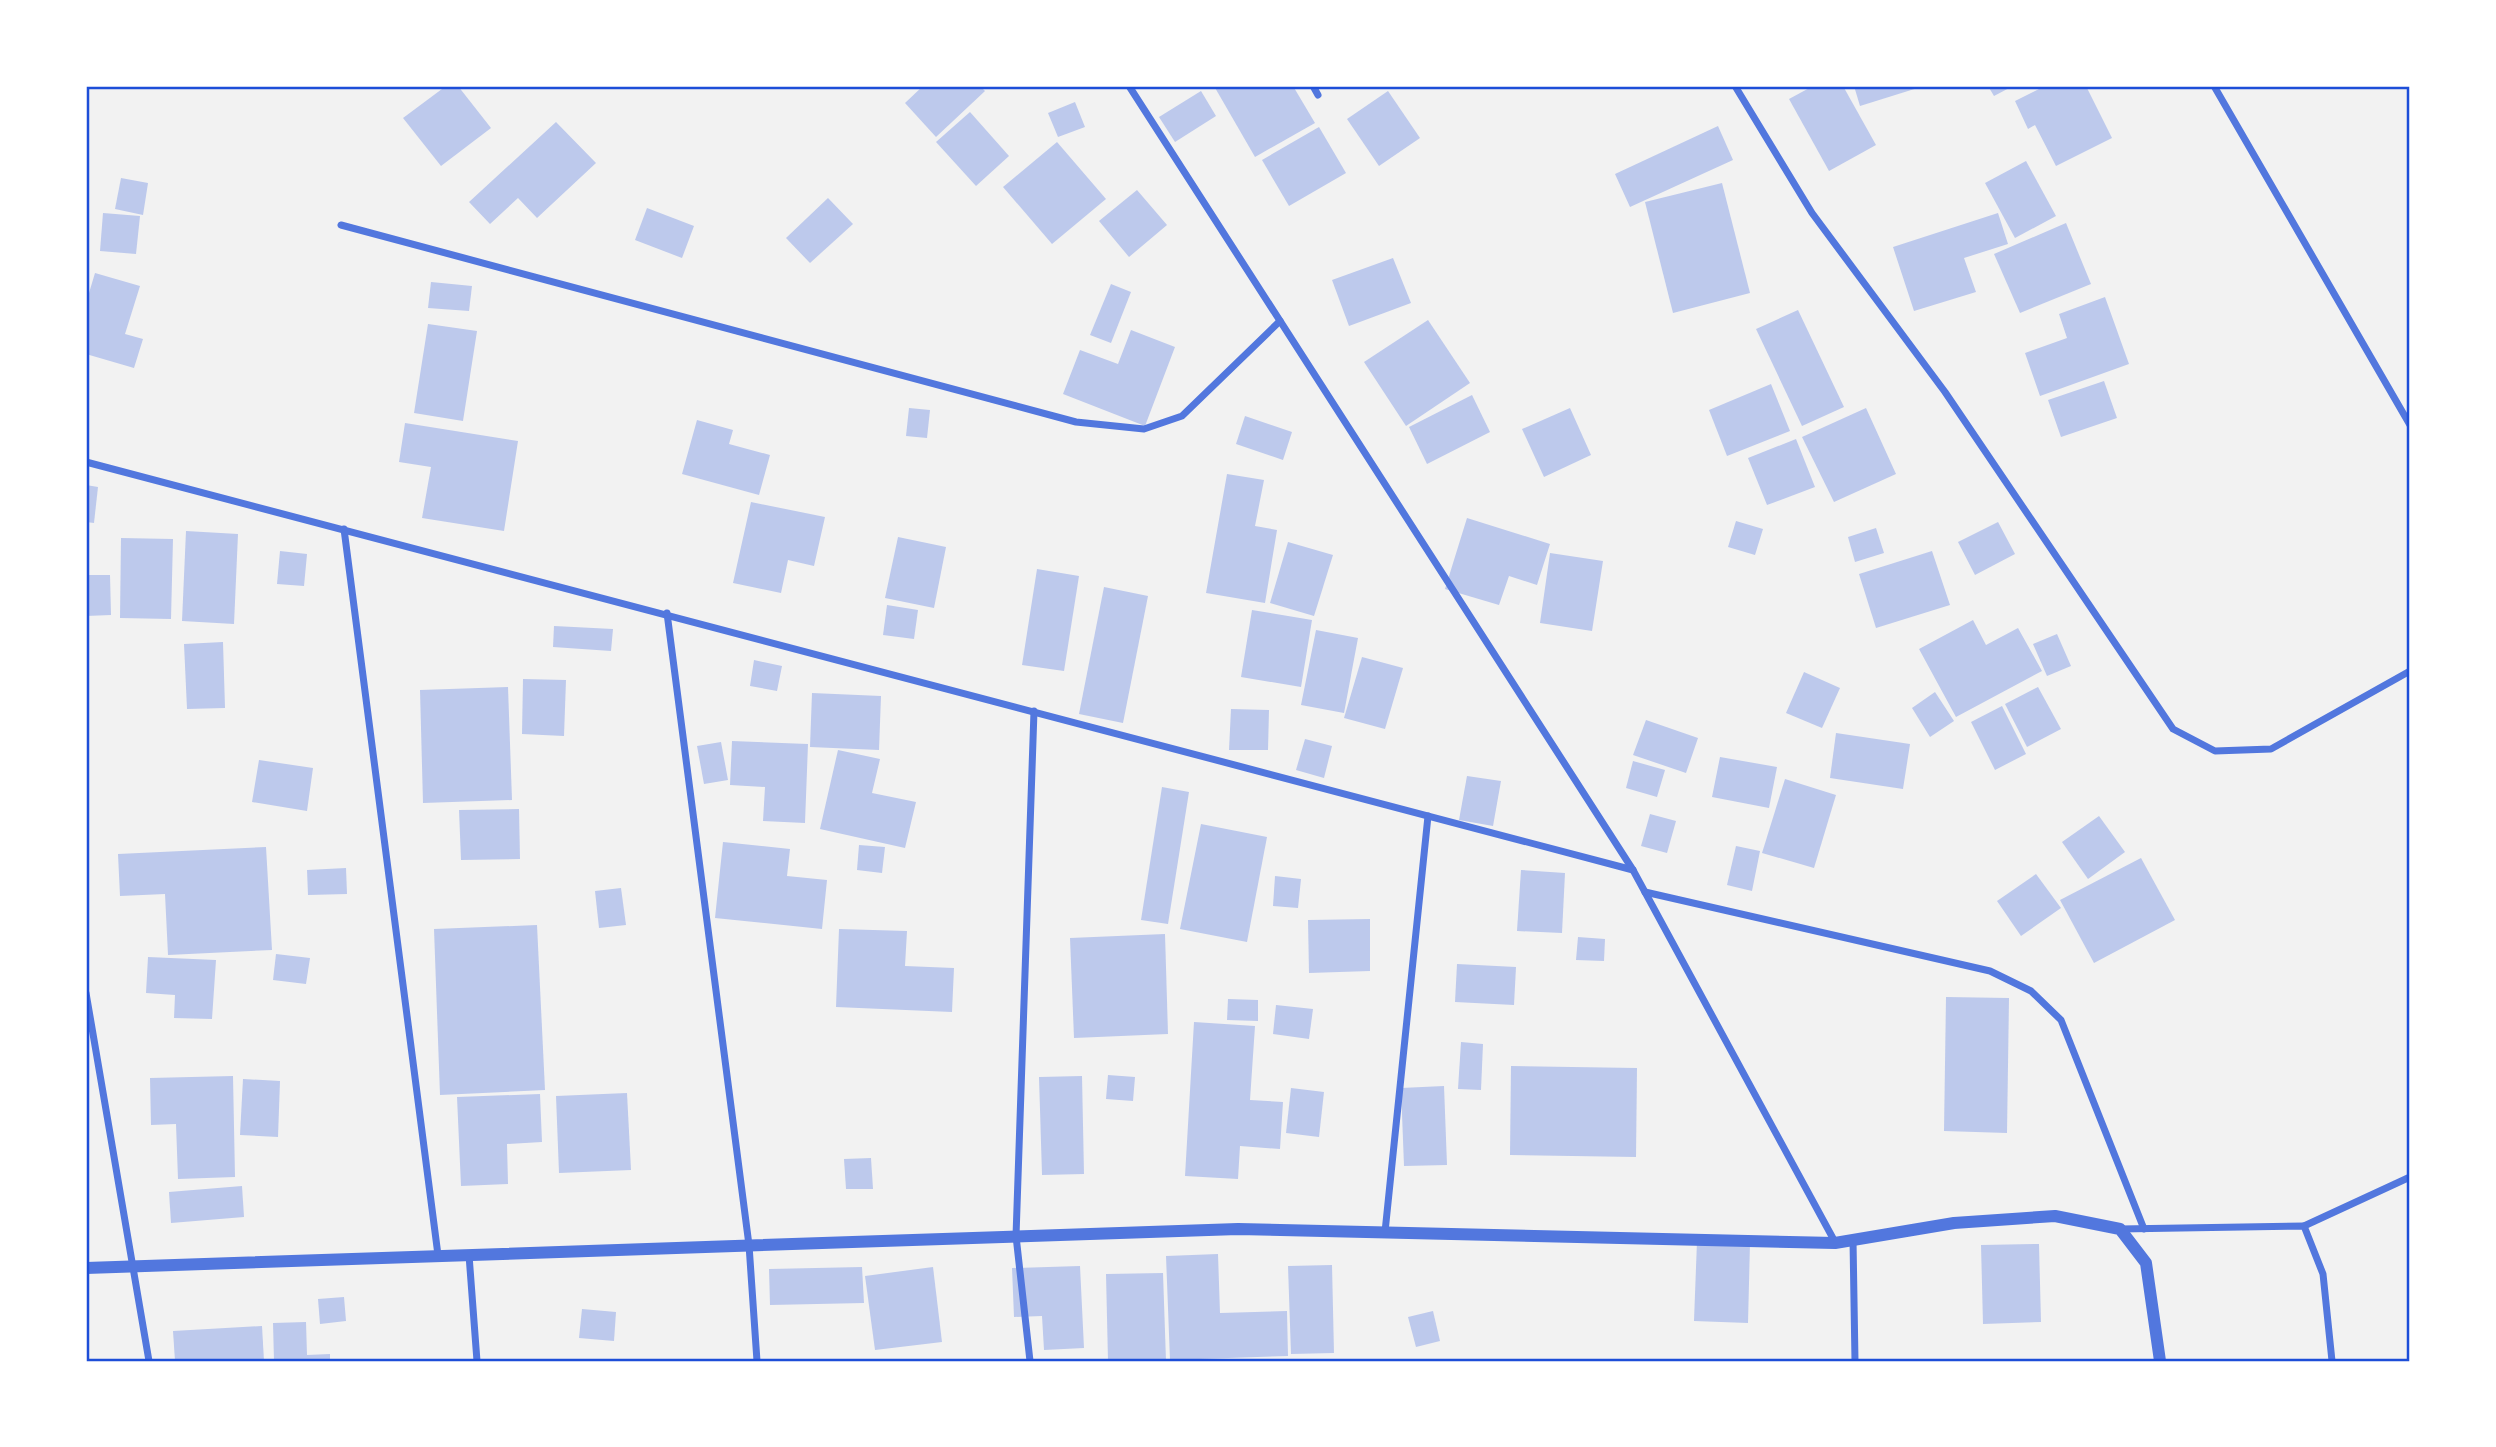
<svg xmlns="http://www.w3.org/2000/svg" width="2496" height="1447" font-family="Helvetica,sans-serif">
<rect width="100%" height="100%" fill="#f2f2f2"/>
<!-- building -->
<g fill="#bdc9ec">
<polygon points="446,86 458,86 491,128 441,166 403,118"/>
<polygon points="923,86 980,86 985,91 936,137 905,103"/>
<polygon points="1214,86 1293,86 1315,123 1255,157"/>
<polygon points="1813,86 1843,86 1876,145 1829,171 1789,99"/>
<polygon points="1854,86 1924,86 1860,106"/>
<polygon points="1988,86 2013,86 1994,96"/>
<polygon points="2045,86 2086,86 2112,138 2056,166 2035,125 2028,129 2015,101"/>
<polygon points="1201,91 1216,116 1175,142 1159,117"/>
<polygon points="1388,91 1420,138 1379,166 1347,119"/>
<polygon points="1075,102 1085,127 1058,137 1048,113"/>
<polygon points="970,112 1009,156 976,186 936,142"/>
<polygon points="556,122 596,163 537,218 518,198 490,224 469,202"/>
<polygon points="1718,126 1733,160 1630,207 1615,174"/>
<polygon points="1319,127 1346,173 1289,206 1262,160"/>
<polygon points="1057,142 1106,199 1052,244 1003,187"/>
<polygon points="2026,161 2056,216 2015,238 1985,183"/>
<polygon points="121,178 148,183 143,215 115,209"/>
<polygon points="1722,183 1750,293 1673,313 1645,202"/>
<polygon points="1137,190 1167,225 1129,257 1099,221"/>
<polygon points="828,198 853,224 810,263 786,238"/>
<polygon points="647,208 694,226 682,258 635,240"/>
<polygon points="103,213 140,216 136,254 100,251"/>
<polygon points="1998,213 2008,244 1964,258 1976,292 1914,311 1893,247"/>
<polygon points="2066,223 2091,284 2020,313 1994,254"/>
<polygon points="1393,258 1411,303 1349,326 1332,280"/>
<polygon points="95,273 140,286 125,334 143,339 134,368 86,354 86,303"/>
<polygon points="431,282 472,286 469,311 428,308"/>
<polygon points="1111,284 1131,292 1111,343 1090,335"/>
<polygon points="2105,297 2129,364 2040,396 2025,353 2067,338 2059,314"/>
<polygon points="1798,310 1844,407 1802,426 1756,329"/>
<polygon points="1428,320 1470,383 1406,426 1364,362"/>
<polygon points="428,324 477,331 463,421 414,413"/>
<polygon points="1131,330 1175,347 1145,426 1063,394 1080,350 1118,364"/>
<polygon points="2104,381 2117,418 2061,437 2048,400"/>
<polygon points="1771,384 1790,431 1727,456 1709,410"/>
<polygon points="1472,395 1490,432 1427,464 1409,427"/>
<polygon points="909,408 930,410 927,438 906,436"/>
<polygon points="1570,408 1591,455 1544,477 1522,429"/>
<polygon points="1866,408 1896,474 1834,502 1802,437"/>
<polygon points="1245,416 1292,432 1283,460 1236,444"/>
<polygon points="697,420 733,430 729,444 770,455 759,495 682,474"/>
<polygon points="405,423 518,441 504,531 422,518 431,467 399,462"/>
<polygon points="1796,439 1815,487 1767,505 1748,458"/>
<polygon points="1227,474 1264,480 1255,526 1277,530 1265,603 1206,593"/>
<polygon points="86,485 98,487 94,523 86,522"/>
<polygon points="751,502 825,517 814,566 788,560 781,593 733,583"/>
<polygon points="1467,518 1550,544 1537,585 1509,576 1499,605 1445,589"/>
<polygon points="1736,521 1763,529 1755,555 1728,547"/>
<polygon points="1998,522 2015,554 1975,575 1958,542"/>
<polygon points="1876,528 1884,553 1855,562 1848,537"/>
<polygon points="186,531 238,534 234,624 182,621"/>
<polygon points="898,537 946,547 934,608 885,598"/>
<polygon points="121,538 173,539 171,619 120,618"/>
<polygon points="1288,542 1333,555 1314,616 1270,603"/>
<polygon points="280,551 307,554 304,586 277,584"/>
<polygon points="1932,551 1950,605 1876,628 1859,574"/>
<polygon points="1550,553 1603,561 1592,631 1540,623"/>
<polygon points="1037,569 1079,576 1064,671 1022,665"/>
<polygon points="86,575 110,575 111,615 86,616"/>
<polygon points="1104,587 1148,596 1123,723 1079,714"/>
<polygon points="887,605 918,610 914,639 883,635"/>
<polygon points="1252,610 1312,620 1301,687 1241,677"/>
<polygon points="1973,620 1986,645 2018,628 2042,671 1956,717 1919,649"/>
<polygon points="554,626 613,629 611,651 553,647"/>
<polygon points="1316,630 1358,638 1344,713 1301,705"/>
<polygon points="2057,634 2071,666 2047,676 2033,644"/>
<polygon points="223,642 225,708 187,709 184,644"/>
<polygon points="1362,657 1403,668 1385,729 1344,718"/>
<polygon points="754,660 782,666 777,691 750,686"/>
<polygon points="1804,672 1840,688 1822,728 1786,713"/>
<polygon points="523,679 566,680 564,736 522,734"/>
<polygon points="508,687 512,800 423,803 420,690"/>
<polygon points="2038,687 2061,729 2027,747 2005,704"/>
<polygon points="1935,692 1954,721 1930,737 1912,708"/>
<polygon points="812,693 881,696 879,750 810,747"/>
<polygon points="2002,706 2026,754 1995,770 1971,722"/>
<polygon points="1231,709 1269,710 1268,750 1229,750"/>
<polygon points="1646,720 1698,738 1686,773 1633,755"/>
<polygon points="1836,733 1910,744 1903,789 1830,778"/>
<polygon points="1305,739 1332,746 1324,778 1296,770"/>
<polygon points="732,741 808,744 805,823 763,821 765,787 730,785"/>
<polygon points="721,742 728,780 704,784 697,746"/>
<polygon points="838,750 880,759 872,793 916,802 905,848 820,829"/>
<polygon points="1720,757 1777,767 1769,808 1712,797"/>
<polygon points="259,760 313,768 307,811 252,802"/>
<polygon points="1633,761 1665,770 1657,797 1626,788"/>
<polygon points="1467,776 1501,781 1493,826 1459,820"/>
<polygon points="1785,779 1836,795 1814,868 1762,853"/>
<polygon points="1162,787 1189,792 1168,924 1141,920"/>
<polygon points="519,809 520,859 461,860 459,810"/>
<polygon points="1650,814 1676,821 1667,853 1641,846"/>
<polygon points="2099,816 2125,852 2088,879 2062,842"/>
<polygon points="1201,824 1267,837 1247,942 1180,929"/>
<polygon points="723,842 790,849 787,876 827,880 822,929 715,918"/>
<polygon points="859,845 885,847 882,873 857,870"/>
<polygon points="1736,846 1760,851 1752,891 1727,885"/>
<polygon points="266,847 272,950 168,955 165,894 120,896 118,854"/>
<polygon points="2141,858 2175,920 2094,963 2060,900"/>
<polygon points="346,868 347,894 308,895 307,870"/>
<polygon points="1521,870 1565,873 1562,933 1517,931"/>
<polygon points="2036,874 2061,908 2021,936 1997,901"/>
<polygon points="1275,876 1301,879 1298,908 1273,906"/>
<polygon points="621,888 626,925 599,928 595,891"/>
<polygon points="1370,919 1370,971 1309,973 1308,920"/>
<polygon points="537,925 545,1090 440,1095 434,929"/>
<polygon points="839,929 907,931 905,966 954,968 952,1012 836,1007"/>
<polygon points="1165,934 1168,1034 1074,1038 1070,938"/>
<polygon points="1578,937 1605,939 1604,961 1576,960"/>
<polygon points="276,954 310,958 306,984 273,980"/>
<polygon points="148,957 216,960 212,1019 174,1018 175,995 146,993"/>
<polygon points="1457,964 1516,967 1514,1005 1455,1002"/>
<polygon points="1946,997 2009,998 2007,1133 1944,1131"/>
<polygon points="1228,999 1258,1000 1258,1021 1227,1020"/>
<polygon points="1276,1005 1313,1009 1309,1039 1273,1034"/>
<polygon points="1194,1022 1255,1026 1250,1100 1283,1102 1280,1149 1240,1146 1238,1179 1185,1176"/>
<polygon points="1461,1042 1483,1044 1481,1090 1458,1089"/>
<polygon points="1511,1066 1637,1068 1636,1157 1510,1155"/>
<polygon points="1108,1075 1135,1077 1133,1101 1106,1099"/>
<polygon points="233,1076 235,1177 178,1179 176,1124 151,1125 150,1078"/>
<polygon points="1082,1076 1084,1174 1042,1175 1039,1077"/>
<polygon points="243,1079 280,1081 278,1137 240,1135"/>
<polygon points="1444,1086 1447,1165 1404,1166 1401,1088"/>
<polygon points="1291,1088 1324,1092 1319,1137 1286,1133"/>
<polygon points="627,1093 631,1170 559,1173 556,1096"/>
<polygon points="540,1094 542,1142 507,1144 508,1184 461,1186 457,1097"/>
<polygon points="871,1158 873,1189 846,1189 844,1159"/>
<polygon points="242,1186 244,1217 171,1223 169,1192"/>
<polygon points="1697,1241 1750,1243 1748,1323 1694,1321"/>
<polygon points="2039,1244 2041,1322 1983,1324 1981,1245"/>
<polygon points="1218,1254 1220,1313 1287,1311 1288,1356 1170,1360 1166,1256"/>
<polygon points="1332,1265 1334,1353 1291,1354 1288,1266"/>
<polygon points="1080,1266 1084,1348 1044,1350 1042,1316 1014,1317 1012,1268"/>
<polygon points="862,1267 864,1303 770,1305 769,1269"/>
<polygon points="933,1267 942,1342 875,1350 865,1276"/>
<polygon points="1163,1273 1166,1361 1108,1361 1106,1274"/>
<polygon points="344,1297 346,1321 320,1324 318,1299"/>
<polygon points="582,1309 616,1312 614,1341 579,1338"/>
<polygon points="1433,1311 1440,1341 1416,1347 1408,1317"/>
<polygon points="306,1322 307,1355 330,1354 330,1361 274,1361 273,1323"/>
<polygon points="262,1326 264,1361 175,1361 173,1331"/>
</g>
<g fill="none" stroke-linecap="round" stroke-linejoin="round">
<!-- minor -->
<g stroke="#5277de" stroke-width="7">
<polyline points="1129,86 1633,870 1835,1242"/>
<polyline points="1313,86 1318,95"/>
<polyline points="1735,86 1812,213 1945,392 2173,729 2215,751 2271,749 2410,671"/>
<polyline points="2214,86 2410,425"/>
<polyline points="341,225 1076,422 1144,429 1182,416 1280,321"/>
<polyline points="86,462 1633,870"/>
<polyline points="344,529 438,1255"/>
<polyline points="667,613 749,1245 757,1361"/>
<polyline points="1645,892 1990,971 2031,991 2061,1020 2144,1229"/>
<polyline points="86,993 149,1361"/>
<polyline points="2304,1226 2410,1177"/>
<polyline points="2120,1229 2304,1226 2323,1274 2332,1361"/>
<polyline points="1385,1232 1428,816"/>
<polyline points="1853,1240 1855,1361"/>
<polyline points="469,1255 477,1361"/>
<polyline points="1030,1361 1016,1236 1034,711"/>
</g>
<!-- tertiary -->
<polyline stroke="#5277de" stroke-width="12" points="86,1268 1238,1229 1835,1243 1954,1223 2055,1216 2120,1229 2146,1263 2160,1361"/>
</g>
<!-- border -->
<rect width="2496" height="1447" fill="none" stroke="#ffffff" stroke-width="175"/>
<rect x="88" y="88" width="2320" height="1272" fill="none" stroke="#1d4ed8" stroke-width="2.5"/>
</svg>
